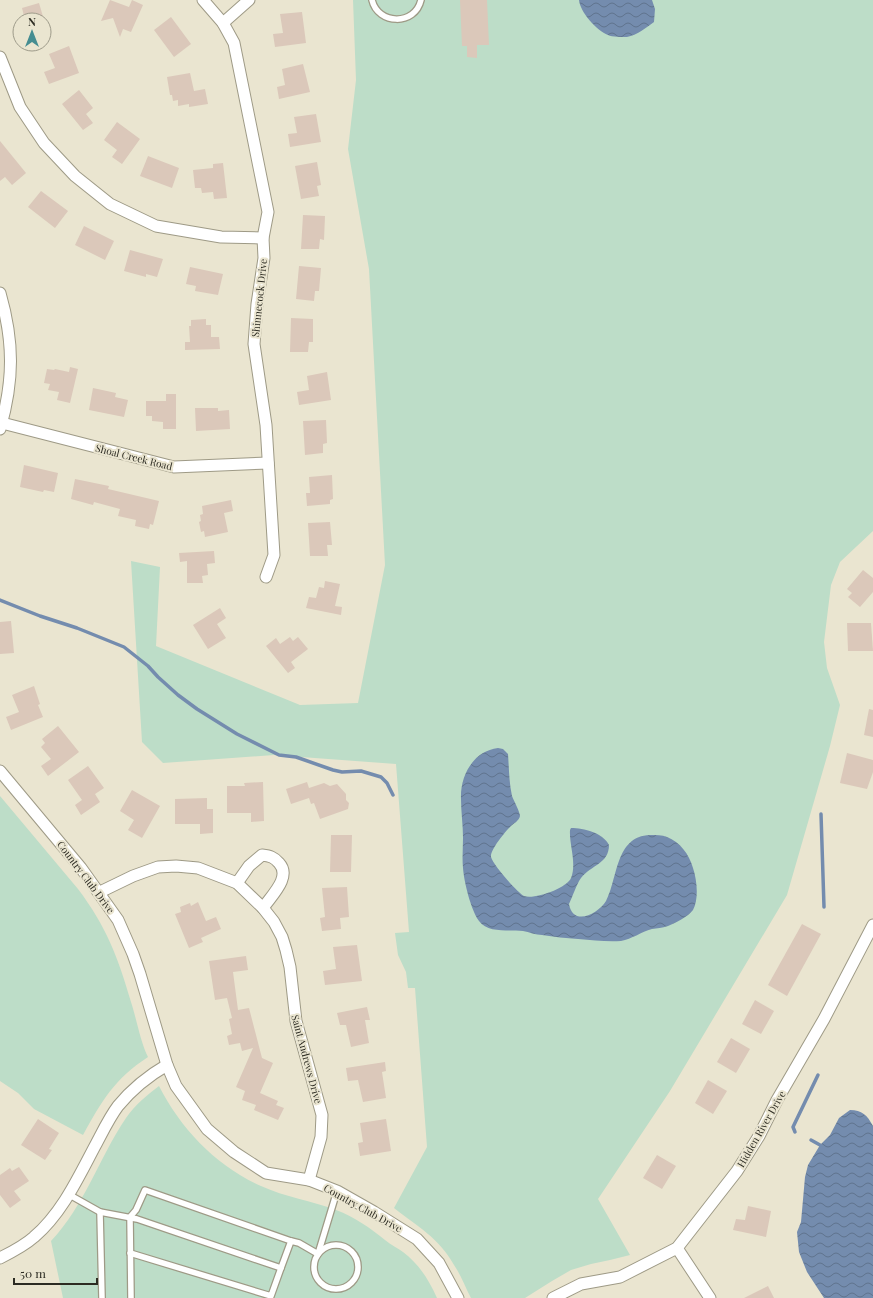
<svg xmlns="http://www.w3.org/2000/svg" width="873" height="1298" font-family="'Playfair Display',serif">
<defs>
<pattern id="water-waves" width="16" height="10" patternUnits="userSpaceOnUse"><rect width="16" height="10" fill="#748cae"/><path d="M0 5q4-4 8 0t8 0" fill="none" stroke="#5f738d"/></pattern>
</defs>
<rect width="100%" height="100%" fill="#eae5d0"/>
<!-- grass -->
<g fill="#bdddc8">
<path d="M353,0h520v531l-33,31 -9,23 -7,57 3,26 13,37 -10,41 -43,149 -117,196 -72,108 32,56 -20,5 -19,4 -20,6 -19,11 -27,17h-54c-6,-11 -10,-23 -17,-33 -16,-28 -36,-38 -60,-57l33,-61 -12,-159h-7l-2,-16 -8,-17 -3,-22 14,-1 -13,-168 -122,-9 -111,8 -21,-21 -11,-181 29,6 -4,79 144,59 58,-2 27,-138 -16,-296 -21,-120 8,-69z"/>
<path d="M0,796l78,93c28,37 40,68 53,113 5,15 10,42 17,55 -34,22 -46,44 -65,78l-49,-26 -16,-16 -18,-12z"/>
<path d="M159,1086c22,43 57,80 102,100 24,11 51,15 75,24 19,7 34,18 49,30 6,5 13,8 18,12 16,12 26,28 34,46h-374l-12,-57c34,-36 48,-83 75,-123 9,-13 21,-23 33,-32z"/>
</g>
<!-- water -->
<g fill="url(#water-waves)">
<path d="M579,0h73l3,9 -1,13c-8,6 -17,13 -27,15 -5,0 -15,0 -19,-2 -11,-4 -28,-23 -29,-35z"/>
<path d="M498,748l5,1 5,5c1,14 1,28 4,42 2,5 8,16 8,20 -1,5 -6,7 -10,11 -5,5 -20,23 -19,30 2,8 26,35 33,39 10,4 43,-8 47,-18 6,-15 -2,-33 -1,-48l1,-2c13,0 32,5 38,17 0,19 -18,20 -28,33 -5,7 -8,18 -12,26 4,23 29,10 37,-3 12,-22 9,-65 44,-66 6,0 12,0 17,2 13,5 22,17 26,31 4,12 6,31 0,42 -5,7 -18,13 -25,16 -6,2 -11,2 -16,3 -11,3 -20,10 -31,12 -15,1 -28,-1 -43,-2 -12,-1 -24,-2 -36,-4 -6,0 -13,-3 -19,-4 -13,-2 -35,3 -44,-10 -8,-11 -15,-39 -16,-53 -1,-10 0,-20 0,-30 0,-13 -2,-26 -2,-39 -1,-23 12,-48 37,-51z"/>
<path d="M850,1110c12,0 17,5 23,16v172h-49l-17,-26 -8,-20 -2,-20 4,-10 4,-45 3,-12 12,-20 10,-10 9,-17z"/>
</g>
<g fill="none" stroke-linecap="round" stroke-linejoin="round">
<!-- stream -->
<g stroke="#748cae" stroke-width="3.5">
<polyline points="0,600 40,616 77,628 124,647 148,666 158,677 178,695 197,709 237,734 279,755 296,757 333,770 342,772 361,771 381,777 387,783 393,795"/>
<polyline points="821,814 824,907"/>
<polyline points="795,1132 793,1127 818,1075"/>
<polyline points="811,1140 820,1145"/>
</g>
</g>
<!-- building -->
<g fill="#dbc8ba">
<polygon points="110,0 129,7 132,0 143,5 131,32 123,29 120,37 113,18 101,21"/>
<polygon points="460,0 487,0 489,45 477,45 477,58 467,57 467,46 462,46"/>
<polygon points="39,3 44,20 25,20 22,8"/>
<polygon points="302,12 306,43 275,47 273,34 283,33 280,14"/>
<polygon points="171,17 191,44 174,57 154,30"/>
<polygon points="69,46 79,73 49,84 44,72 55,68 49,54"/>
<polygon points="303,64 310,92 279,99 277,87 285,85 282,69"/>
<polygon points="190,73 194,91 205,89 208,104 189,107 189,104 178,106 178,100 173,101 172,95 170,95 167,77"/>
<polygon points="79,90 93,108 86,114 93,123 83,130 62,104"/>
<polygon points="316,114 321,142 290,147 288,134 297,133 294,117"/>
<polygon points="117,122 140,139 122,164 112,157 117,150 104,140"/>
<polygon points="0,141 26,173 12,185 5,177 0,181"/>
<polygon points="148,156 179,168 172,188 140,176"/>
<polygon points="317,162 321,185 317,186 319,196 301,199 295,166"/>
<polygon points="223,163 227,198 214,199 213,192 202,193 201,188 195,188 193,170 213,168 213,164"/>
<polygon points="41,191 68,211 55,228 28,207"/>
<polygon points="303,215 325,216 324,240 320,239 319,249 301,249"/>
<polygon points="84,226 114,241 105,260 75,245"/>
<polygon points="130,250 163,259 157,277 146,274 146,277 124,271"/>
<polygon points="299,266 321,268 319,291 315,291 314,301 296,299"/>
<polygon points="190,267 223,274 218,295 195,291 196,286 186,284"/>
<polygon points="291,318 313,319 313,342 309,342 308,352 290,352"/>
<polygon points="206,319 206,325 211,325 211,337 219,337 220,349 185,350 185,342 190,342 189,326 191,326 191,320"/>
<polygon points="70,367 78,369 70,403 57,400 59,392 48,390 50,384 44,383 47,369 54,370 55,369 69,372"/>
<polygon points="327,372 331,400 299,405 297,392 309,390 307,376"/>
<polygon points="93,388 116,393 115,397 128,400 124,417 89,410"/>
<polygon points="166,394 176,394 176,429 163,429 163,422 152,421 152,416 146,416 146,401 166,401"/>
<polygon points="195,408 218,408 218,411 229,410 230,429 196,431"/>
<polygon points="326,420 327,443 323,444 323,453 305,455 303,421"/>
<polygon points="24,465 58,473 54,492 44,490 43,492 20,487"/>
<polygon points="332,475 333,499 330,500 330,504 307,506 306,493 310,493 309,477"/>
<polygon points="75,479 109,486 108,489 159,501 153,525 150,524 149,529 135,526 136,520 118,516 120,509 94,502 93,505 71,499"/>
<polygon points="231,500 233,511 224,513 228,532 205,537 204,531 201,532 199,522 201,521 200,515 203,514 202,506"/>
<polygon points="330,522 332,545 327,545 328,556 310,556 308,523"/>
<polygon points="214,551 215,563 207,564 208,575 202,576 203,583 187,583 187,561 180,562 179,553"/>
<polygon points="863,570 873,578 873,592 860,607 848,597 852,593 847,589"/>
<polygon points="325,581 340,584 335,606 342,607 341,615 306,608 309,597 316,598 319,587 324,588"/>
<polygon points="220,608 226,618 217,624 226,638 208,649 193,625"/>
<polygon points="11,621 14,653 0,654 0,622"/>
<polygon points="847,623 871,623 873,651 848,651"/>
<polygon points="290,637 293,641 298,637 308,649 291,662 295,668 288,673 266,646 276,638 280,644"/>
<polygon points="34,686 40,704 38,705 43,717 11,730 6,717 19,712 12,695"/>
<polygon points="869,709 873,710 873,737 864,735"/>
<polygon points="58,726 79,752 48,776 41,766 51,759 41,747 45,743 42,739"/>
<polygon points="847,753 873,760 873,772 867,789 840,783"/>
<polygon points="88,766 104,788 95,794 100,802 81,815 75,805 82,800 68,780"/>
<polygon points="263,782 264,821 251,822 251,813 227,813 227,786 245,786 244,783"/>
<polygon points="307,782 309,788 324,783 330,786 337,784 346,794 346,800 349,803 348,809 320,819 314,803 311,804 309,798 291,804 286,789"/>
<polygon points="132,790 160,806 142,838 128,830 134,820 120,811"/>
<polygon points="207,798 207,809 213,809 213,833 200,834 200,824 175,824 175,799"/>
<polygon points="331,835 352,835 351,872 330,872"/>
<polygon points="347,887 349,917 340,918 341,929 322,931 320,918 325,917 322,888"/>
<polygon points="198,902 206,921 216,917 221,929 201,938 203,942 189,948 175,914 181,912 180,907 190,903 191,906"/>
<polygon points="802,924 821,934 787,996 768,985"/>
<polygon points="357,945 362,981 325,985 323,971 336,969 333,947"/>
<polygon points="246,956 248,970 233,972 238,1010 249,1008 262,1058 273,1063 260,1093 278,1101 276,1105 284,1108 278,1120 254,1110 256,1105 242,1100 245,1091 236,1087 253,1048 242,1051 240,1043 229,1045 227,1036 232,1034 229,1019 232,1018 227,998 215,1000 209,961"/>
<polygon points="755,1000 774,1011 761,1034 742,1024"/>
<polygon points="367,1007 370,1020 365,1020 369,1043 351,1047 346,1025 340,1025 337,1013"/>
<polygon points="731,1038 750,1049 736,1073 717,1062"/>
<polygon points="385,1062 386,1071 382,1072 386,1098 363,1102 358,1080 348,1081 346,1068"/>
<polygon points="708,1080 727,1091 713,1114 695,1103"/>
<polygon points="38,1119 59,1133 49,1149 52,1150 45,1160 21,1145"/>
<polygon points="386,1119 391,1151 360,1156 358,1143 363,1142 360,1123"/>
<polygon points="657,1155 676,1166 662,1189 643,1178"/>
<polygon points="19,1167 29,1181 14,1191 21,1200 10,1208 0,1195 0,1175 10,1168 12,1171"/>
<polygon points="748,1206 771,1211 766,1237 733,1230 736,1219 745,1220"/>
<polygon points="768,1286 774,1298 744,1298"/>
</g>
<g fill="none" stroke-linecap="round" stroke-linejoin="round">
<!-- lane casing -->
<g stroke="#9e9a86" stroke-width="8">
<g id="lane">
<path d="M372,0c6,25 43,26 49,0"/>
<polyline points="68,1194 100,1212 137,1219 281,1268 291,1241 299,1243 318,1254 337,1191"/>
<polyline points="100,1212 102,1298"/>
<circle cx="336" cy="1267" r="22"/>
<polyline points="130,1253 271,1296 281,1268"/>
<polyline points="131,1298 130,1217 136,1210 145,1190 291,1241"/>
</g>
</g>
<!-- street casing -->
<g stroke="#9e9a86" stroke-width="13">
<g id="street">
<polyline points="203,0 223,23 234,43 268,212 263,238 264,258 257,304 254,344 266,425 274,555 266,577"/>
<polyline points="223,23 249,0"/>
<polyline points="0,57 20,107 44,143 75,176 110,204 156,226 221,237 263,238"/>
<path d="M0,293c14,49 14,87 0,136"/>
<polyline points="2,423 174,467 268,463"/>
<polyline points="0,771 81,868 118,920 133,954 140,974 167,1065 176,1086 207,1129 234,1152 266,1173 309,1180 337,1191 374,1212 417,1239 439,1263 458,1298"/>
<path d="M237,883l12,-17 13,-11c8,1 12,2 17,8 13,14 -8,33 -16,45"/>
<polyline points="100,892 133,876 158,867 176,866 198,868 237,883 263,908 274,922 282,937 286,950 290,967 296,1021 322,1115 321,1137 309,1180"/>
<polyline points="677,1248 710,1298"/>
<path d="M0,1258c12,-6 24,-12 34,-21 28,-24 44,-59 61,-91 7,-13 14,-28 23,-40 14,-17 30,-30 49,-41"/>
<polyline points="553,1298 581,1284 620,1277 677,1248 737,1171 759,1136 777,1100 824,1019 873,925"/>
</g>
</g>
<!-- lane -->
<use href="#lane" stroke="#fff" stroke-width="5.5"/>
<!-- street -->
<use href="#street" stroke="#fff" stroke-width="11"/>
</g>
<g text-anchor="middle" stroke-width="4" stroke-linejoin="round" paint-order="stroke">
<!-- street labels -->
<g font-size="10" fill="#2c2b22" stroke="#eae5d0">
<text transform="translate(259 298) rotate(-84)" y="4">Shinnecock Drive</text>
<text transform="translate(134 457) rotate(14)" y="4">Shoal Creek Road</text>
<text transform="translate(86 877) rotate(53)" y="4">Country Club Drive</text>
<text transform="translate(307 1059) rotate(75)" y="4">Saint Andrews Drive</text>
<text transform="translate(761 1129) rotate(-60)" y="4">Hidden River Drive</text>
<text transform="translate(363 1208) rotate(29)" y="4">Country Club Drive</text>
</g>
</g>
<!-- north arrow -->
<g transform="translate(32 32)"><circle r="19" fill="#eae5d0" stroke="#9e9b8a"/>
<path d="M0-3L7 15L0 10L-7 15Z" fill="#458d91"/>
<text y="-6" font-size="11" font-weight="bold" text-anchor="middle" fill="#2c2b22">N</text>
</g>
<!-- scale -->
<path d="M14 1278v6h83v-6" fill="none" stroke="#2c2b22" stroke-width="2"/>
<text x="20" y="1278" font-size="12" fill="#2c2b22" stroke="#eae5d0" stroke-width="3" paint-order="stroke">50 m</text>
</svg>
